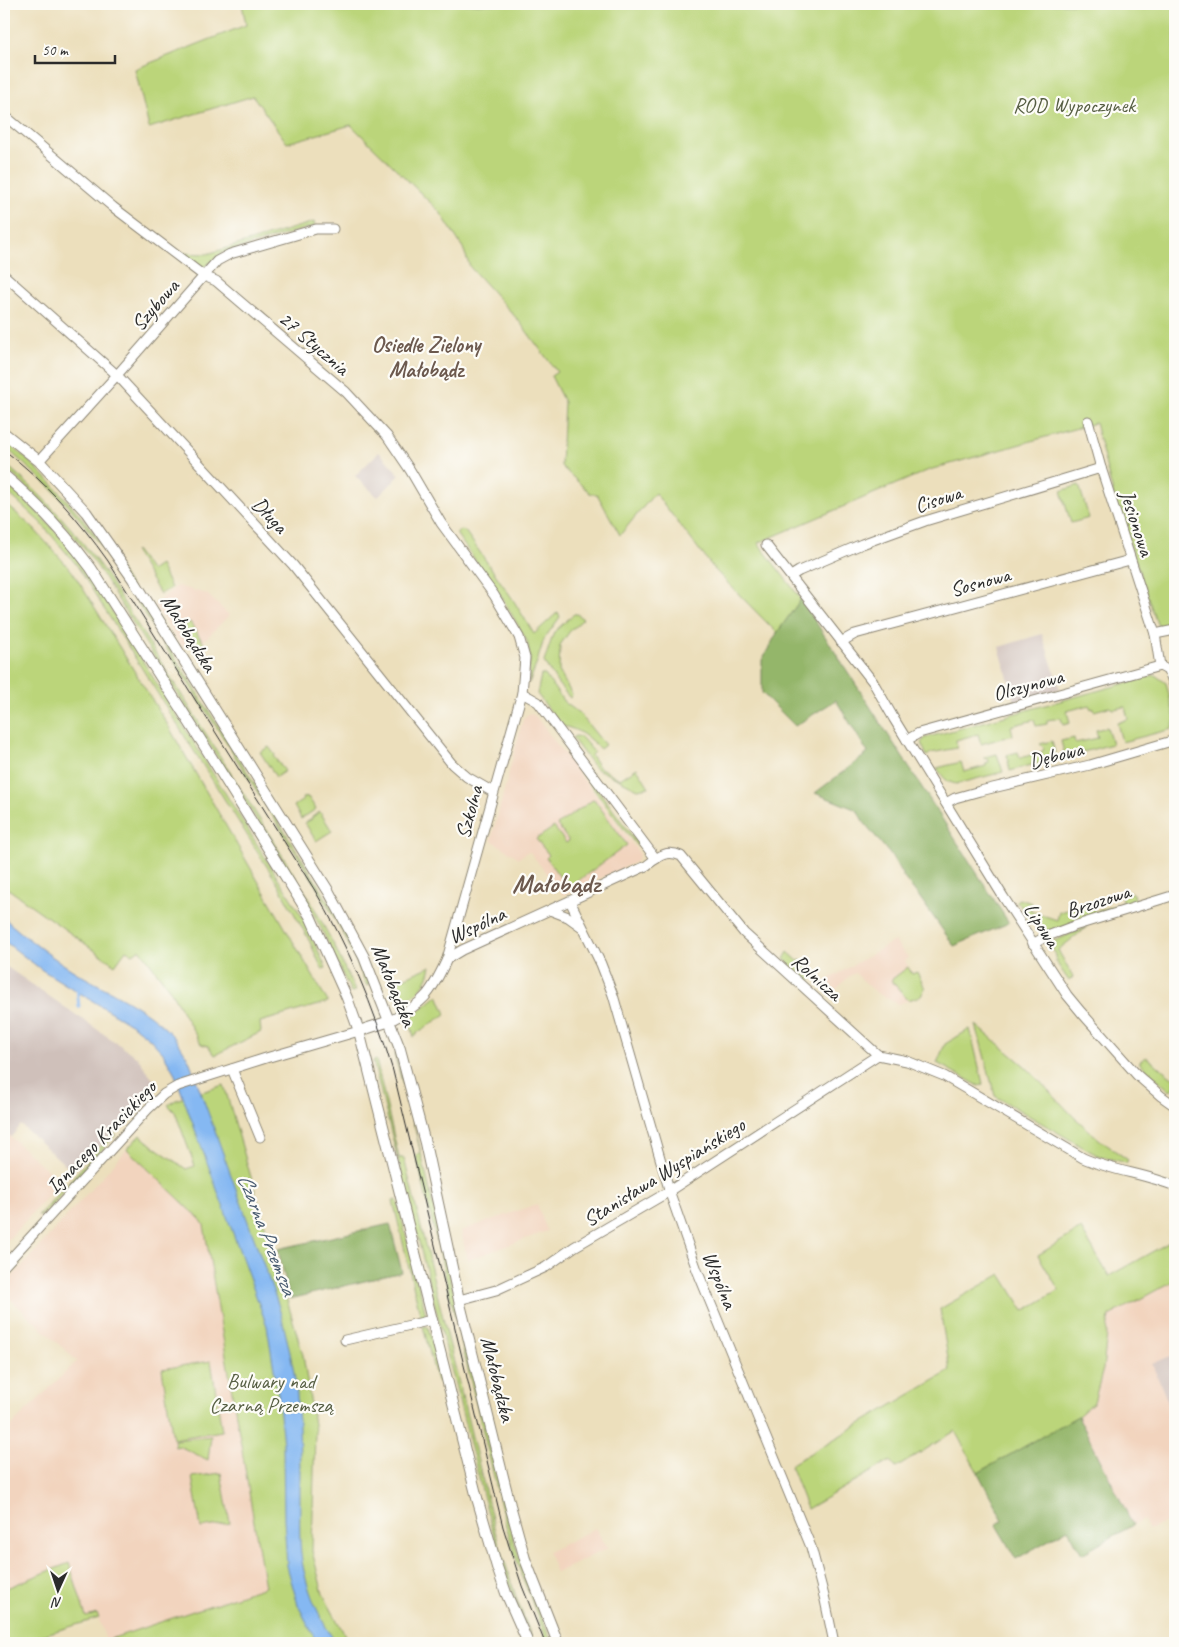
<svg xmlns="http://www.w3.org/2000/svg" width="1179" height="1647" font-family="Caveat,sans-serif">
<rect width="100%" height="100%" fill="#fdfcf7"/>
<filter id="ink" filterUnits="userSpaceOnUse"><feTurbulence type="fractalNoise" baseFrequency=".02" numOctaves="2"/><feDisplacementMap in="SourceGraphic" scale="10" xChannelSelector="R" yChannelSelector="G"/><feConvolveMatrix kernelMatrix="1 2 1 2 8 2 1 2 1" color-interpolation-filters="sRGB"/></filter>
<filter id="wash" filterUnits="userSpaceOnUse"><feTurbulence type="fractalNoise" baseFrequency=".0096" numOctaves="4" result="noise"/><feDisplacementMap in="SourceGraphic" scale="20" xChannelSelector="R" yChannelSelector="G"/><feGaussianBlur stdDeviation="1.12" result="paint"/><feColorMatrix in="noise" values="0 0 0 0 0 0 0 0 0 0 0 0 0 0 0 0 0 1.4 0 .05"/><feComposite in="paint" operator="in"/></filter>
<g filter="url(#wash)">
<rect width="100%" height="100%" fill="#ecdfbc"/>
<!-- built -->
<g fill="#f2d4be">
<polygon points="177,586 207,594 229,615 200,645 182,647 154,605"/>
<polygon points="529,714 534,715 537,718 639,853 638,859 636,862 563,895 530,852 527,852 519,858 491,840 523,719"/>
<polygon points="894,941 908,957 905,961 912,974 917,972 925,988 921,996 898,1004 877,993 855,973 848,977 836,990 826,981"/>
<polygon points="4,1131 61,1182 4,1244"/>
<polygon points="127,1149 201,1220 204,1225 265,1587 106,1640 97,1614 86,1617 69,1564 4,1589 4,1433 77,1361 4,1293 4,1286"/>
<polygon points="537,1204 547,1231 468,1260 461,1231"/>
<polygon points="1175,1280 1175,1518 1149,1530 1144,1520 1133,1525 1078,1416 1094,1402 1103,1369 1109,1316"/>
<polygon points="595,1528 608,1548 556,1573 548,1552"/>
</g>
<!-- industrial -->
<g fill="#cfc0ba">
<polygon points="379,452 400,475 378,497 355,476"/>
<polygon points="1042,634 1060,689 1015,702 999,647"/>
<polygon points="4,965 137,1057 159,1087 126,1122 72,1171 21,1125 11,1137 4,1131"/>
<polygon points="1175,1354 1175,1419 1152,1364"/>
</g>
<!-- green -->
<g fill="#bbd57a" stroke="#738052">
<polygon points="242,4 690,4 695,7 704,4 1175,4 1175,622 1169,623 1169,627 1162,627 1157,624 1115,501 1095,423 929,470 758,543 801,599 777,633 715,570 655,493 620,535 597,494 591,494 561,466 564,402 551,376 557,372 519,321 470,267 463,248 440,212 351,125 287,143 253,96 149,128 135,69 246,25"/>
<polygon points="314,222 315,226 222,253 203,268 197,266 180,253 207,254"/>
<path d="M4,440c43,34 78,75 110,120l205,326 26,46 25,52 -3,2 -24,-53 -30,-53 -212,-335 -30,-36 -22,-23 -45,-40z"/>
<path d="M4,463c40,33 74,70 103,113l202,322 26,49 20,44 -4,1 -30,-64 -24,-44 -200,-318c-27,-37 -57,-70 -93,-98z"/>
<path d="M4,483c25,20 49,44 69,69 13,17 23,35 35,53l195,313 23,50 -4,1 -13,-29 -33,-59 -200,-317 -36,-42 -36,-33z"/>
<polygon points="1079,485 1089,518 1071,523 1061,491"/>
<polygon points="4,502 33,528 72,571 166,722 328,1002 260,1022 261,1032 215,1055 208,1046 201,1044 170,990 140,949 133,954 126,950 115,965 4,886"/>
<polygon points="461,530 465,531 512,598 534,634 558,612 560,617 544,639 535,668 529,683 530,657 527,641 501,596 457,535 457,532"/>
<polygon points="135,550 151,571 160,565 171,588 160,594 134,551"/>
<polygon points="574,614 577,614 583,619 570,631 560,645 559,671 572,695 570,698 558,684 544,662 554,632"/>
<polygon points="190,622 206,647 197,652 181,627"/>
<path d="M541,675h4l19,27 15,11 26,32 -5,4c-12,-12 -21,-20 -38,-23l-25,-32z"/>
<polygon points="1155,675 1166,683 1175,719 1172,729 1122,742 1117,723 1128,719 1125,707 1113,709 1109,707 1094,711 1093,708 1091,709 1089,705 1067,711 1070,723 1063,725 1061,718 1047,720 1047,724 1036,726 1034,720 1011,726 1013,735 981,744 978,734 956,740 957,748 931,753 927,756 921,743 925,738"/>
<polygon points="1107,727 1112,744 1065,757 1061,741 1074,738 1075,743 1098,738 1096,730"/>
<polygon points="575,736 581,737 594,752 591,755 599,767 620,779 637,768 649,787 638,789 595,768 572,738"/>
<polygon points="1052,741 1056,758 1010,771 1007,755 1018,752 1020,758 1042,752 1044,748 1040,744"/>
<polygon points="269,747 275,755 274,757 285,771 276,777 260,752"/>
<path d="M997,754l6,18 -47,12c-10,-2 -13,-7 -19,-16l24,-6 3,10 22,-6v-3l3,-1 -1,-4 -3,1 -1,-2z"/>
<polygon points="581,772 585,772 639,845 636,845"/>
<polygon points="308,797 316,809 301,819 294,806 303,800 302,798"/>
<polygon points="594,799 627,845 568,888 546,858 549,855 536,839 554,827 566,843 569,841 557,825"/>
<polygon points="320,812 332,831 316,841 305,823 312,819 312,817"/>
<polygon points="1175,888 1175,892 1044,933 1037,924 1030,921 1020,905 1016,901 1019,899 1032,903 1030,911 1057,920 1059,912 1092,904 1095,912 1123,903 1121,895 1130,892 1133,894 1135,900"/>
<polygon points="1087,927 1058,950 1073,977 1069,981 1056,962 1056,955 1049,943"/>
<polygon points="788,952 798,961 801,960 816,976 808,981 784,959"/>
<path d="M431,966c-3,17 -13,29 -29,35l6,2 -7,1 -9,-21z"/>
<polygon points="908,967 912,974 917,972 925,988 921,996 908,1000 891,980"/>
<polygon points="438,995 446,1014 417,1033 417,1035 414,1037 409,1019"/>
<polygon points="976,1025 1026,1067 1074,1117 1100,1140 1128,1160 1126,1163 1097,1155 1086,1149 995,1096"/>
<polygon points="970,1029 983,1084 979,1086 937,1063 945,1044"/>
<polygon points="394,1054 395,1054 406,1090 506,1513 526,1579 552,1643 548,1643 520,1571 505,1522 416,1155 421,1153 408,1101"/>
<polygon points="1146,1057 1175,1079 1175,1086 1170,1091 1139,1062"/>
<polygon points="376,1060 399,1158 404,1158 495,1531 517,1600 534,1643 524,1623 509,1584 491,1526 373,1061"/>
<polygon points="224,1085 303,1355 315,1431 312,1551 323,1594 349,1643 135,1643 135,1640 126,1643 98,1643 265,1587 204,1225 201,1220 127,1149 140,1135 153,1146 186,1169 195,1166 175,1112 168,1105 176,1100"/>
<polygon points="113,1133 116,1135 111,1140 45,1212 41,1216 38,1216"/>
<polygon points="397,1200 426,1315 425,1318 421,1318 393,1201"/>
<polygon points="1081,1229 1109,1276 1175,1239 1175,1280 1109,1316 1103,1369 1094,1402 1078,1416 978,1473 955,1431 896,1468 890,1461 807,1509 790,1465 950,1371 940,1309 1001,1274 1024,1311 1059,1290 1038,1255"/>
<polygon points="423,1326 428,1327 442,1380 437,1382"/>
<polygon points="211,1361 222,1431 173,1439 162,1369"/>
<polygon points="211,1436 208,1460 179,1446 175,1447 174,1440"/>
<polygon points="221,1473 230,1523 201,1528 192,1477"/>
<polygon points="69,1563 86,1617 97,1614 99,1618 16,1643 4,1643 4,1589"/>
</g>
<!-- forest -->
<g fill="#94b66a" stroke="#60704a">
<polygon points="801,599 1009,923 954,946 918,895 904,878 893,858 863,821 857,810 815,793 868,753 836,700 795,726 762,693 762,660 777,633"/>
<polygon points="390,1224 402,1272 290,1299 278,1249"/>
<polygon points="1078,1416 1133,1525 1082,1554 1068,1529 1016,1559 996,1525 1003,1520 978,1473"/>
</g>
<!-- water -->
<path fill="#85b8f2" stroke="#58728e" d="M4,918c22,20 47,39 73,55 33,19 69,34 95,62 7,7 12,17 17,25l89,244c9,34 18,69 20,104 2,29 2,58 2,87 0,26 -2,51 4,76 6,26 17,50 32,72h-19l-19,-38 -11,-39 -3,-47 -1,-74 -5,-51 -11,-68 -93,-254 -11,-19 -14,-15 -17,-13 -90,-55 -38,-29z"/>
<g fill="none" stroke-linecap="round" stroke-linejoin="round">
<!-- stream -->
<polyline stroke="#85b8f2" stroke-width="3" points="77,988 79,1007"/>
</g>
</g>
<g filter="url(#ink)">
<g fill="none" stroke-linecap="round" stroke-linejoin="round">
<!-- minor casing -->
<g stroke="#8c8574" stroke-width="11">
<g id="minor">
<path d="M4,115l109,92 91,69 12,5 130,111 41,44 23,34 31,53 53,72 25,42 6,21 -3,35 -75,266c-16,35 -23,44 -57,62"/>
<polyline points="4,275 117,375 293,565 452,764 467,777 493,792"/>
<polyline points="1088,421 1101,468 1155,634 1160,666"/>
<polyline points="39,461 117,375 217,261 230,254 316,229 333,229"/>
<polyline points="766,545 873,682 894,719 1004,898 1067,995 1081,1012 1137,1075 1161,1096 1175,1106"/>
<polyline points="791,576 799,571 862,544 925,521 1101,468"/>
<polyline points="1155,634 1175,630"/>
<polyline points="841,642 855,634 1130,560"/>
<polyline points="1160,666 1169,671 1175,688"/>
<polyline points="522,693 538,702 656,859"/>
<polyline points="907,740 919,733 1160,666"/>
<polyline points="946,803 955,798 980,791 1090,765 1175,740"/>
<polyline points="570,901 601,964 613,995 671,1196 697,1270 811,1547 825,1600 834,1643"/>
<polyline points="550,910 568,917 582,927"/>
<polyline points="1033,944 1045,937 1074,926 1175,895"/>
<path d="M447,959l15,-9 184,-84c12,-9 20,-17 35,-10l63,77 134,122 29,6 37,15 139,82c30,13 62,16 92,28"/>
<polyline points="232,1069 260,1137"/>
<polyline points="4,1266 148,1109 164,1094 178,1086 266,1058 359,1031"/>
<polyline points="459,1300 496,1290 546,1267 574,1247 663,1195 878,1055"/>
<polyline points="345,1340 432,1320"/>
</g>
</g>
<!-- tertiary casing -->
<g stroke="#8c8574" stroke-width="12">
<g id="tertiary">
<polyline points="4,433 39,461 86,512 133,579 329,892 364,957 400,1049 425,1143 459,1300 510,1505 525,1559 558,1643"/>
<path d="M4,475c33,28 61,58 87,93l116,182 103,166 37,82 12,33 118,467 20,69 9,26 22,50"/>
<polyline points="359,1031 390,1021"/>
</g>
</g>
<!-- minor -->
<use href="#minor" stroke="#fff" stroke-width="9"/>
<!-- tertiary -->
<use href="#tertiary" stroke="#fff" stroke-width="10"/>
<!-- tram -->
<path stroke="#2b2b2b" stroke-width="1" d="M4,450c41,31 75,70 104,111l206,328c34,57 60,118 79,182l110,456 19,59 23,57"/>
</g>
</g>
<g text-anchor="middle" stroke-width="4.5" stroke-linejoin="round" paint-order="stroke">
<!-- park labels -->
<g font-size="21" fill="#565e43" stroke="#fdfcf7">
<text x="1074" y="112">ROD Wypoczynek</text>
<text x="271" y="1388">Bulwary nad<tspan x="271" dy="24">Czarną Przemszą</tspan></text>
</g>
<!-- street labels -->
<g font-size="21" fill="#2b2b2b" stroke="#fdfcf7">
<text transform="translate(155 305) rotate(-49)" y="7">Szybowa</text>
<text transform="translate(314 343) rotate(41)" y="7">27 Stycznia</text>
<text transform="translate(938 499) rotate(-18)" y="7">Cisowa</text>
<text transform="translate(270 515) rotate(47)" y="7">Długa</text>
<text transform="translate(1137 523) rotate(72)" y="7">Jesionowa</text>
<text transform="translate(980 582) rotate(-15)" y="7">Sosnowa</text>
<text transform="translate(189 633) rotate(58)" y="7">Małobądzka</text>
<text transform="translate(1028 685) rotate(-15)" y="7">Olszynowa</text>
<text transform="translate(1056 755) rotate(-14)" y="7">Dębowa</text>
<text transform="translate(469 812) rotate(-75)" y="7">Szkolna</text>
<text transform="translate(1098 901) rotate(-18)" y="7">Brzozowa</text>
<text transform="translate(477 925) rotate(-25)" y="7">Wspólna</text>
<text transform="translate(1042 925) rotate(57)" y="7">Lipowa</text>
<text transform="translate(817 977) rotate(42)" y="7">Rolnicza</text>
<text transform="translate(394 985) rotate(68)" y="7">Małobądzka</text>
<text transform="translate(101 1137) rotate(-46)" y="7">Ignacego Krasickiego</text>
<text transform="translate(664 1172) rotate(-32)" y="7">Stanisława Wyspiańskiego</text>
<text transform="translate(720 1280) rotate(68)" y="7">Wspólna</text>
<text transform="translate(498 1379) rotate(76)" y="7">Małobądzka</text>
</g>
<!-- neighbourhood labels -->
<g font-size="22" font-weight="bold" fill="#6c594e" stroke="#fdfcf7">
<text x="426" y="352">Osiedle Zielony<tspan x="426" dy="25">Małobądz</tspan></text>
</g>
<!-- water labels -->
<g font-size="22" font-style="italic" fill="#4a5c71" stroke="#fdfcf7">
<text transform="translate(268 1234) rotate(69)" y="8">Czarna Przemsza</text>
</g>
<!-- district labels -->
<g font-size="26" font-weight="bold" fill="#6c594e" stroke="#fdfcf7">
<text x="556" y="892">Małobądz</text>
</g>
</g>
<!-- margin -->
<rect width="1179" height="1647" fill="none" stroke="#fdfcf7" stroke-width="20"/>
<!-- north arrow -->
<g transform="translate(58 1590) rotate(183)" stroke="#fdfcf7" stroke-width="4" paint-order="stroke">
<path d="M0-4L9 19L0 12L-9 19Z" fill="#2b2b2b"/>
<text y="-8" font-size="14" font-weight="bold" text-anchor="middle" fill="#2b2b2b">N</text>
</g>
<!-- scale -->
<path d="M35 55v8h80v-8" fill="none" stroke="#2b2b2b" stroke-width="2.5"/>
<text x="42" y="55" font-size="15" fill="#2b2b2b" stroke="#fdfcf7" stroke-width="4" paint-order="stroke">50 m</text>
</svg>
